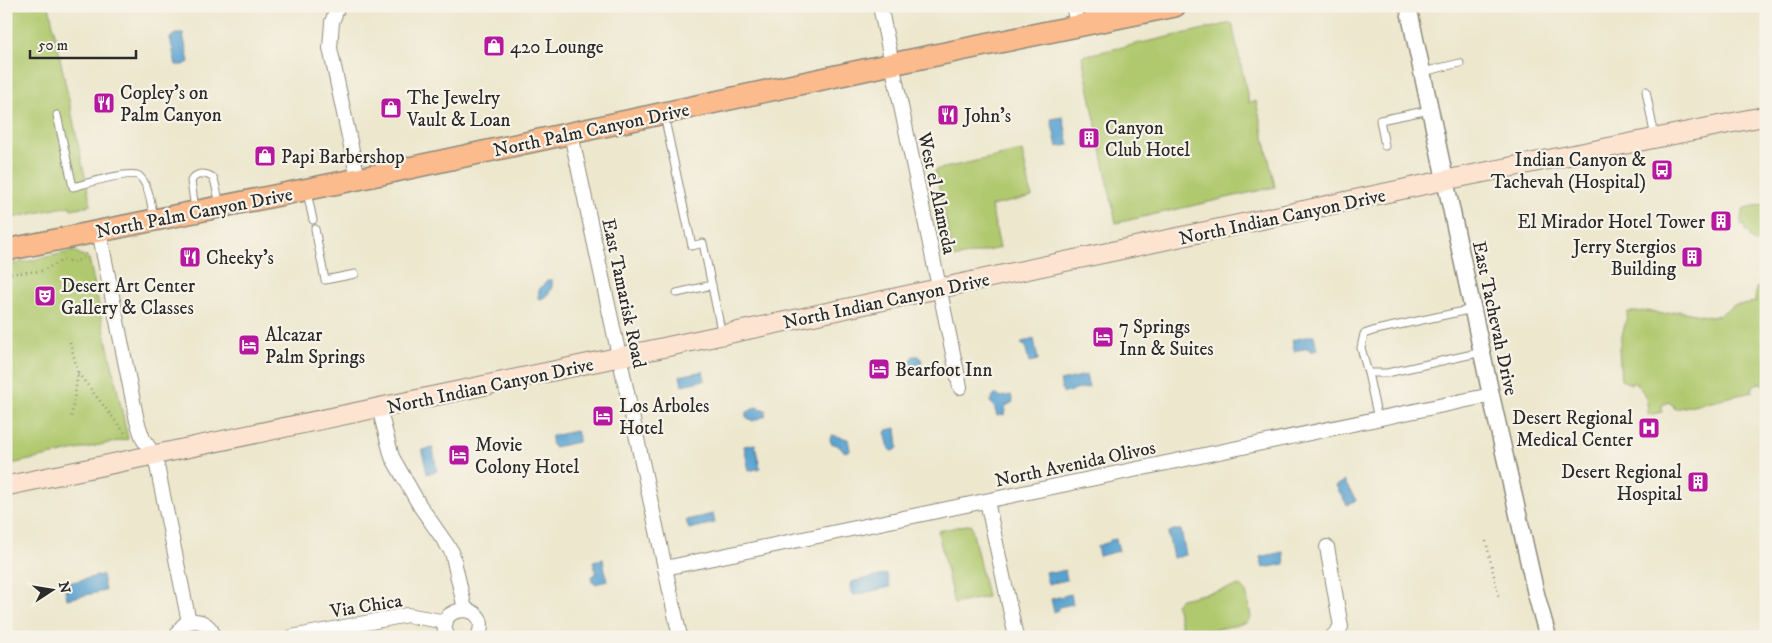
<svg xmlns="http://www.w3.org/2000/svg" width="1772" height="643" font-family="'IM FELL DW Pica',serif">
<rect width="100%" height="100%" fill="#f7f3e8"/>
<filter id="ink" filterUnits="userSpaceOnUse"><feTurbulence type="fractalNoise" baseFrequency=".02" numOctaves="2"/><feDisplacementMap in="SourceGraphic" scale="10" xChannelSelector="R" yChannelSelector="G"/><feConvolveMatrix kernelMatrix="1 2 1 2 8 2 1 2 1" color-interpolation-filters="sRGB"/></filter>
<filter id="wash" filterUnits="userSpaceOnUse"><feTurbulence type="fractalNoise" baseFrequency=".0096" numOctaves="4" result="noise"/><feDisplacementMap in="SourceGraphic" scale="20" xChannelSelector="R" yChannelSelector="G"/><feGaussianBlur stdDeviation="1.12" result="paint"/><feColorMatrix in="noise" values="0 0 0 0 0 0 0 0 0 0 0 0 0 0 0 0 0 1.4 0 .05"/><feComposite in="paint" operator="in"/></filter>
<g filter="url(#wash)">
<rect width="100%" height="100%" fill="#ede7cd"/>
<!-- green -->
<g fill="#b0c96e" stroke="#6e7a4c">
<polygon points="6,6 49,6 91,205 71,209 70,206 6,219"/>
<polygon points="1232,23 1249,103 1256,101 1275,187 1116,223 1082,56"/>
<polygon points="1022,151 1032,197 991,206 1000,248 954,258 935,170"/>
<polygon points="1766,204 1766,241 1755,243 1750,237 1749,231 1745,231 1744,224 1741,225 1741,219 1744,208"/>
<polygon points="74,251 89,259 128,439 6,465 6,266"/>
<path d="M1764,286l2,10v94l-4,-6 -4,-1 -5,3 -1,6 -77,17 -2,-4 -5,-3 -6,3v7l-14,3c0,-14 -3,-25 -15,-33l-2,2 -10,-4 -2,-32 9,-36 23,-1 11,3 17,-3 32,6 8,-2 14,-9 22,-4 1,-14z"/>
<polygon points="971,524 987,597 954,604 938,531"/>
<polygon points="1240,586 1246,591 1251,617 1246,623 1189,635 1182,629 1176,604 1181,599"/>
</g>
<!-- water -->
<g fill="#59a2d0" stroke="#42667e">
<polygon points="175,34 183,34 189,62 184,65 176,65 170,38"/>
<polygon points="1063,117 1069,145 1057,147 1051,119"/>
<path d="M547,280h5c2,8 -4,16 -11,19l-3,-1 1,-8z"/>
<polygon points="1314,335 1317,350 1310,352 1309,348 1294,351 1292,340"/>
<polygon points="1034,339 1038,360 1029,362 1025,345 1022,345 1022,342"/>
<polygon points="913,356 919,356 922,361 914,374 912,375 907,370"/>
<polygon points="703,371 705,380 682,385 680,376"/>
<polygon points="1086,375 1089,387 1063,393 1060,381"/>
<polygon points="995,394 1000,397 1011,395 1013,402 1006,406 1004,415 997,416 994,406 990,402"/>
<polygon points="756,407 766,410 765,416 753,421 746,417 746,413"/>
<polygon points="896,428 898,447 896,450 891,451 889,449 885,432 887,430"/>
<path d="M576,431l3,5 -1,6 -24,5c-4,-3 -3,-7 -2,-11z"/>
<polygon points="832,435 848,439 850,450 845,452 837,445 831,443 830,439"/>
<polygon points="755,444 760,468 749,471 744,446"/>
<polygon points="433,448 437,471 427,474 422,450"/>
<polygon points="1344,481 1356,500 1347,505 1336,486"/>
<polygon points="713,514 715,523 689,529 686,520"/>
<polygon points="1173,530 1181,530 1186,555 1173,558 1168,533"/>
<polygon points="1116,539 1119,551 1099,556 1097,546 1110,542 1110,540"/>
<polygon points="1283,552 1285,564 1263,568 1260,557"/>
<polygon points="603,559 607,581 595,584 592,582 591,577 596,574 593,561"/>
<polygon points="1065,570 1067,580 1048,584 1045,572 1051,571 1052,573"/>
<polygon points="887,574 890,587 854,595 851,593 850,584 851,582"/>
<polygon points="102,575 105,591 67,599 64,584"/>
<polygon points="1071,594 1073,604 1059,607 1059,610 1054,612 1051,599"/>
</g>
</g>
<g filter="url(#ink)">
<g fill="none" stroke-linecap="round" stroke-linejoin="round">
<!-- service casing -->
<g stroke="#8c897c" stroke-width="9">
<g id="service">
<polyline points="785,6 786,8 795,6"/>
<polyline points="1423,72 1460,63"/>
<polyline points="1646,91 1655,138"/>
<path d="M57,115l16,72c12,-3 57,-17 66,-11 10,8 12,29 15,41"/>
<polyline points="664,115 692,246 703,243 722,335"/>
<polyline points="1385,146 1380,120 1430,110"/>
<polyline points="307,192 313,220"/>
<path d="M195,209l-4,-28c5,-9 16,-9 23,-2l6,25"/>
<polyline points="315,229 325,280 355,274"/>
<polyline points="677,293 712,285"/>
<polyline points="1473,309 1376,330 1364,334 1361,348 1368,373 1387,373 1482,352"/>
<polyline points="1368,373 1378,419"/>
</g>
</g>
<!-- minor casing -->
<g stroke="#8c897c" stroke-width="16">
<g id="minor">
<polyline points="338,6 332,22 330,48 358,179"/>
<polyline points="880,6 960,387"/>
<polyline points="1073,6 1078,27"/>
<polyline points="571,134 680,637"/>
<polyline points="99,231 137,421 143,439 155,456 189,622"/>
<polyline points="379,408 392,457 420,506 452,552 465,609"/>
<polyline points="987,501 1016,637"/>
<polyline points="1327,547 1341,627 1332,637"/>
<polyline points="665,568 1491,395"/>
<path d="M177,637c5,-22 31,-21 37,0"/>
<polyline points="292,637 407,615 446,622"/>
<path d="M448,637c-19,-33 47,-38 30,0"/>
</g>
</g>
<!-- tertiary casing -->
<g stroke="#8c897c" stroke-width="19">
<polyline id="tertiary" points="1408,6 1491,395 1536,594 1548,637"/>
</g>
<!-- secondary casing -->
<g stroke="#8c897c" stroke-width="21">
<polyline id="secondary" points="6,486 605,360 1446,180 1766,116"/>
</g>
<!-- primary casing -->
<g stroke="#8c897c" stroke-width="24">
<polyline id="primary" points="6,250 358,179 892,64 1175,6"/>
</g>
<!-- path -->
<g stroke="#8c897c" stroke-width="2.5" stroke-dasharray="1 4" stroke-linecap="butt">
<polyline points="6,274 41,271 64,260 75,262 83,258 86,253"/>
<polyline points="70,342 78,373 71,419"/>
<polyline points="78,373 125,433"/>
<polyline points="1486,541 1499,598"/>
</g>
<!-- service -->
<use href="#service" stroke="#fff" stroke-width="7"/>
<!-- minor -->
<use href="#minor" stroke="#fff" stroke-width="14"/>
<!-- tertiary -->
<use href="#tertiary" stroke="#fff" stroke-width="16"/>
<!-- secondary -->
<use href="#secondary" stroke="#fde4d1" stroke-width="19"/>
<!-- primary -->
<use href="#primary" stroke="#fbbb8c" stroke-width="21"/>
</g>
</g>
<!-- icons -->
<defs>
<g id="shop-square" transform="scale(1.125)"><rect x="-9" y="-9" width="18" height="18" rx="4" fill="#b5179e" stroke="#f7f3e8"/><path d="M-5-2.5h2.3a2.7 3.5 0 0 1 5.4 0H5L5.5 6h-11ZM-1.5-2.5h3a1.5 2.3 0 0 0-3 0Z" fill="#fff"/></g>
<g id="restaurant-square" transform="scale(1.125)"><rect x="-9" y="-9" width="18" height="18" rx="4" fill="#b5179e" stroke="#f7f3e8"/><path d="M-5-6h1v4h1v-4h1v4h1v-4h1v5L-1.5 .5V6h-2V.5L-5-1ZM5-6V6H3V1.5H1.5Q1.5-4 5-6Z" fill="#fff"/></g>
<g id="building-square" transform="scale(1.125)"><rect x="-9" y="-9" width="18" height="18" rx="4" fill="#b5179e" stroke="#f7f3e8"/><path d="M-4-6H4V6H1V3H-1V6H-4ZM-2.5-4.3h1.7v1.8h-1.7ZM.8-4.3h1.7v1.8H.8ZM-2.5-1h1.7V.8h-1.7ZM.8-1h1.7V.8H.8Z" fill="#fff"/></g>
<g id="bus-square" transform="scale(1.125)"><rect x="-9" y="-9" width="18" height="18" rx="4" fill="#b5179e" stroke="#f7f3e8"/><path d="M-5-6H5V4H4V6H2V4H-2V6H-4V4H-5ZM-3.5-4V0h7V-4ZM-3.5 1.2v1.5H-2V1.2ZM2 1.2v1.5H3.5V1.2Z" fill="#fff"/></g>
<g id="theatre-square" transform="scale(1.125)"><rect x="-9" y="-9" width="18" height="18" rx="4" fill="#b5179e" stroke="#f7f3e8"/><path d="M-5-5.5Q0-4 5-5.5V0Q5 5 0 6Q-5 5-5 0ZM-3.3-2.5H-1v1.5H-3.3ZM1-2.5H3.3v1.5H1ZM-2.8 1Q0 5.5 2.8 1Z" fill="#fff"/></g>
<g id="hotel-square" transform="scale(1.125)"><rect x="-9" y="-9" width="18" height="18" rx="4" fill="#b5179e" stroke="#f7f3e8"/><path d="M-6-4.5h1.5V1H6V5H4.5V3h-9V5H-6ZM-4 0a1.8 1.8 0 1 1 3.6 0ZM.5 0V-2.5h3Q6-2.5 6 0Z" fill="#fff"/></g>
<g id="hospital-square" transform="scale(1.125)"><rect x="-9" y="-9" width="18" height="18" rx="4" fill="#b5179e" stroke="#f7f3e8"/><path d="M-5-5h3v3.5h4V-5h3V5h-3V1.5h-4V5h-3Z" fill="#fff"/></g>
</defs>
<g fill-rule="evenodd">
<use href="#shop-square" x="494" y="46"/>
<use href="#restaurant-square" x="104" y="103"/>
<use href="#shop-square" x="391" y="108"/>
<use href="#restaurant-square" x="948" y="115"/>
<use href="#building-square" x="1089" y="138"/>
<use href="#shop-square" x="265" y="156"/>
<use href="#bus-square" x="1662" y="170"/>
<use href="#building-square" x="1721" y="221"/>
<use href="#restaurant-square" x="190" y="257"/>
<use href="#building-square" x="1692" y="257"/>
<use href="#theatre-square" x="45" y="296"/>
<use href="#hotel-square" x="1103" y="337"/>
<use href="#hotel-square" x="249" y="345"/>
<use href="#hotel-square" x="879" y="369"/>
<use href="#hotel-square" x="603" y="416"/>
<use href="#hospital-square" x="1649" y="428"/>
<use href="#hotel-square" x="459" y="455"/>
<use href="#building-square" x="1698" y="482"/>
</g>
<g text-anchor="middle" stroke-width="4.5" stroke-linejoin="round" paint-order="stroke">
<!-- poi labels -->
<g font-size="19" fill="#2b2b2b" stroke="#f7f3e8" text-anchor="start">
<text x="510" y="53">420 Lounge</text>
<text x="120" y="99">Copley's on<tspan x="120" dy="22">Palm Canyon</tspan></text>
<text x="407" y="104">The Jewelry<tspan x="407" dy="22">Vault &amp; Loan</tspan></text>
<text x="964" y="122">John's</text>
<text x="1105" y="134">Canyon<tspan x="1105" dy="22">Club Hotel</tspan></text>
<text x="281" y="163">Papi Barbershop</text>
<text x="1646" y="166" text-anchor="end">Indian Canyon &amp;<tspan x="1646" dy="22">Tachevah (Hospital)</tspan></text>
<text x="1705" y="228" text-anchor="end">El Mirador Hotel Tower</text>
<text x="1676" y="253" text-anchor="end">Jerry Stergios<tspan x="1676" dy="22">Building</tspan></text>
<text x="206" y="264">Cheeky's</text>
<text x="61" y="292">Desert Art Center<tspan x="61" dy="22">Gallery &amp; Classes</tspan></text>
<text x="1119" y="333">7 Springs<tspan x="1119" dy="22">Inn &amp; Suites</tspan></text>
<text x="265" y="341">Alcazar<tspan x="265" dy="22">Palm Springs</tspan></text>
<text x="895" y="376">Bearfoot Inn</text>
<text x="619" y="412">Los Arboles<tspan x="619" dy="22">Hotel</tspan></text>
<text x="1633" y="424" text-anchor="end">Desert Regional<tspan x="1633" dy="22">Medical Center</tspan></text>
<text x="475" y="451">Movie<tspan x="475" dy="22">Colony Hotel</tspan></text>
<text x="1682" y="478" text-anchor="end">Desert Regional<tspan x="1682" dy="22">Hospital</tspan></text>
</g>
<!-- street labels -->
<g font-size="19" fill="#2b2b2b" stroke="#f7f3e8">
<text transform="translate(591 129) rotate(-12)" y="7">North Palm Canyon Drive</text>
<text transform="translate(938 193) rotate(78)" y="7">West el Alameda</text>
<text transform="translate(194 212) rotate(-11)" y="7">North Palm Canyon Drive</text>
<text transform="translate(1282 216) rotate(-12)" y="7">North Indian Canyon Drive</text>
<text transform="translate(625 293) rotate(78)" y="7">East Tamarisk Road</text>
<text transform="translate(886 300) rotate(-12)" y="7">North Indian Canyon Drive</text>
<text transform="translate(1496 318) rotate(78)" y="7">East Tachevah Drive</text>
<text transform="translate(490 385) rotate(-12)" y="7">North Indian Canyon Drive</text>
<text transform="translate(1075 463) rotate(-12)" y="7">North Avenida Olivos</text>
<text transform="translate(366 605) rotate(-9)" y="7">Via Chica</text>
</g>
</g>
<!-- margin -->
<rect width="1772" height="643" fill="none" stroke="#f7f3e8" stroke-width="25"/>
<!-- north arrow -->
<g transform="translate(52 590) rotate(78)" stroke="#f7f3e8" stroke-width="4" paint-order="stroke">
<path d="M0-4L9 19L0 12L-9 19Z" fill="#2b2b2b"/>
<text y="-8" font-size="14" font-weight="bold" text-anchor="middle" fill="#2b2b2b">N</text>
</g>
<!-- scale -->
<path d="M30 50v8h106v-8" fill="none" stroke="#2b2b2b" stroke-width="2.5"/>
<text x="38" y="50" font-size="15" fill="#2b2b2b" stroke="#f7f3e8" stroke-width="4" paint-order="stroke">50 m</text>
</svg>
